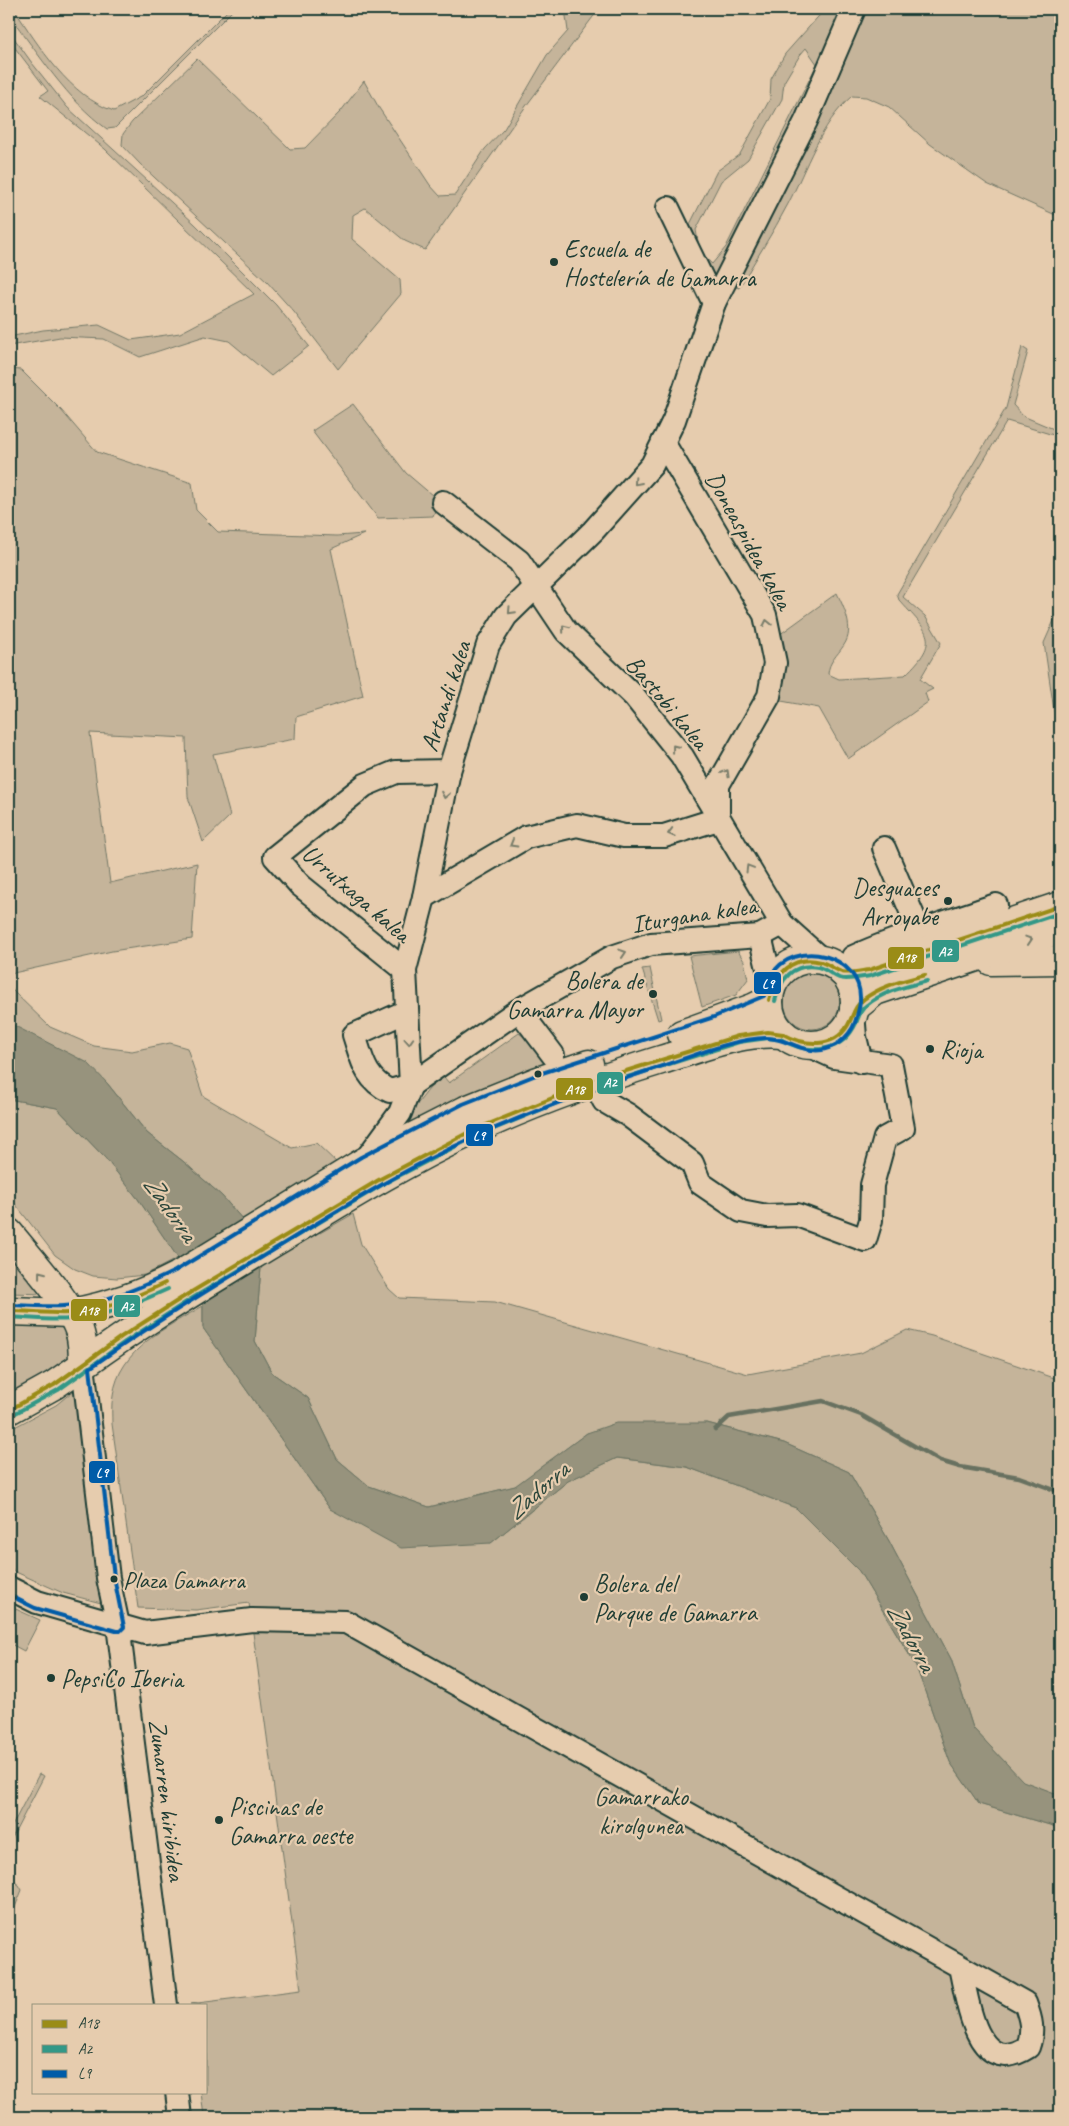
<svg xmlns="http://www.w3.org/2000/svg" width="1069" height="2126" font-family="Caveat,sans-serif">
<rect width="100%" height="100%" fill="#e6ccae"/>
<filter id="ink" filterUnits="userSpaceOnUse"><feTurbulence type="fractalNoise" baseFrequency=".02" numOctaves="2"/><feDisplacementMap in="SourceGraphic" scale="10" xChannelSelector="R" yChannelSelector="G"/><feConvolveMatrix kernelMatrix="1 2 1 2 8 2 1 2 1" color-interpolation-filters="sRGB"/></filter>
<g filter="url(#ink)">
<!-- green -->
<g fill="#c5b49a" stroke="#727867" fill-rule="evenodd">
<path d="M9,9h5c24,36 56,88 100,102l28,-15 87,-87h5l-119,119 -8,1c-40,-29 -69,-76 -98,-114z"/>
<polygon points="565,9 599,9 526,106 425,250 405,241 365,208 353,215 352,239 400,280 401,294 338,369 294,312 267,282 140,164 122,145 123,134 132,122 197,59 290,149 305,148 341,111 364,81 379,108 430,185 440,196 455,195 485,149 504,129 547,55 568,31"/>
<path d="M825,9h26l-133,273 -6,-1 -26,-49 31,-61 23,-17 30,-55 1,-20 14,-25zM806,48l11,16 -91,183 -14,17 -12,-11 -4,-23 25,-49 27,-22 34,-60 2,-17 16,-27z"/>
<path d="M860,9h191l9,23v185l-73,-33 -57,-40 -41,-37 -23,-10 -14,-1c-32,28 -45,72 -64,108 -15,29 -33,56 -49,84l-10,-3z"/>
<polygon points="9,31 32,63 67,107 195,224 276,305 309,346 271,376 229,341 205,336 140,357 104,339 60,337 9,346 9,337 43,330 99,325 131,340 180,333 254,294 105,149 40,96 48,91 9,40"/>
<path d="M1022,347l6,4 -15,54 10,11 33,14 4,-1v8l-53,-16 -104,176 22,19 16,27 -21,36 13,10 -8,4 3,9 -80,57 -29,-51 -43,-8 3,-65 58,-42c7,15 18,36 7,52 -7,11 -15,16 -16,29l11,5 66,-4c37,-35 23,-43 -6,-75l-2,-6 109,-186z"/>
<polygon points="9,369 21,370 61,410 97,452 192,483 196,510 218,532 337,536 364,534 331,549 363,696 296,717 295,739 213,754 230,816 203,842 188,797 186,738 90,733 110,883 197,863 192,939 112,951 9,974"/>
<polygon points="353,404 406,473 439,501 433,516 378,518 312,431"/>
<polygon points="1060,607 1060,751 1044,643"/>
<polygon points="738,951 744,961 748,979 736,995 702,1007 689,956"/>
<polygon points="650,968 661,1019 658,1020 642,969"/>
<circle cx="812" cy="1001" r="28"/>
<polygon points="9,985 13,991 50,1027 94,1046 132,1051 170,1043 187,1048 203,1096 292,1148 316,1143 338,1164 285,1195 320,1233 353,1214 361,1244 389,1289 399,1298 495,1302 748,1374 861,1353 907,1330 932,1336 1060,1380 1060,1795 1023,1782 973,1728 951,1659 889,1541 849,1472 784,1443 707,1423 587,1433 516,1486 429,1507 369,1486 337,1459 308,1398 272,1373 255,1341 263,1243 222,1196 184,1162 147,1133 107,1083 9,1023"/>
<path d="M519,1033l37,29c-55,17 -109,39 -159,68l32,-41 14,-13 6,7z"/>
<polygon points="9,1099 57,1108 106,1159 138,1199 178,1258 145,1275 117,1278 93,1276 75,1269 55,1255 9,1196"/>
<polygon points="9,1245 47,1294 9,1293"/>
<path d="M203,1306v22l127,181 161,34 77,-62 49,-23 70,9 109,41 63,63 57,95 34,96 29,42 81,24v289h-495l-9,-6 -53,6h-299l-3,-25h5v-87l-16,-1 111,-14 -52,-387 -53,7 -58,-2 -26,-184c0,-9 -1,-19 1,-28 6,-47 54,-69 90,-90z"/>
<path d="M9,1322l48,3c15,8 13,19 13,34l-61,40z"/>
<polygon points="77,1388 103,1597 101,1603 63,1593 9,1569 9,1430 56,1405"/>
<polygon points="9,1606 40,1620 24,1651 9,1643"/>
<polygon points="39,1774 44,1776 10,1842 9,1841 9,1832"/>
<polygon points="9,1878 19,1885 22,1890 9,1922"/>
</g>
<!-- water -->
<polygon fill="#97937d" stroke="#677160" points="9,1023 88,1063 107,1083 147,1133 184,1162 222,1196 263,1243 255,1341 272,1373 308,1398 337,1459 369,1486 429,1507 515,1486 587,1433 616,1423 707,1423 784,1443 849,1472 889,1541 951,1659 973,1728 1023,1781 1060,1795 1060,1828 979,1804 950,1762 916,1666 859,1571 796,1508 687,1467 617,1458 568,1481 491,1543 401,1548 330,1509 203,1328 203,1306 178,1258 138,1199 106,1159 57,1108 9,1099"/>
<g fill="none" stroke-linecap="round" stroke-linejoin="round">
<!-- stream -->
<polyline stroke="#677160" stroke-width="4.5" points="715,1430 729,1417 823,1401 861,1415 940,1461 960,1467 1019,1477 1060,1492"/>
<!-- minor casing -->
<g stroke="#1f3d34" stroke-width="26">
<g id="minor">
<polyline points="668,208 714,303"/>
<polyline points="663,442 765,615 775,663 769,696 718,785 718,818"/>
<polyline points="443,502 519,561 566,631 634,696 682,756 782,924 822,960"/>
<polyline points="884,848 920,932"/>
<polyline points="424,897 526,837 577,825 624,836 664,836 718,819"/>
<polyline points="760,936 772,985"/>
<polyline points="405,970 300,885 275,857 365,785 396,772 449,771"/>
<path d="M849,972l4,-15c46,-21 95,-35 143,-52"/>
<polyline points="519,1010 553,1055"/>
<path d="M407,1011l-53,24c8,24 11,45 36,56l21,-6 108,-75 93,-53 39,-13 109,-8 22,-12"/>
<polyline points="853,1012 855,1037 861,1062"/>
<polyline points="594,1081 604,1101 628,1115 692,1163 700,1183 741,1211 767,1216 797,1215 865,1240 871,1220 872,1185 885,1138 903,1128 891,1065 834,1057 808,1045"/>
<polyline points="364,1162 400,1113 411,1085 405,970 424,897 449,771 488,645 506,616 593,531 652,465 674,420 714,303 806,121 854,9"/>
<polyline points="83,1365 108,1578 118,1625 166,2005"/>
<path d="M9,1588l28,14 108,31 107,-13 94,2 679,381c6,16 9,27 3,44 -52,33 -60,-46 -68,-80"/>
<polyline points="177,2092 180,2117"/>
</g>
</g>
<!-- major casing -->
<g stroke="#1f3d34" stroke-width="31">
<g id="major">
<path d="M9,1233c20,25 60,68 70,97 4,11 4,23 4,35l-29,20 -45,25"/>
<polyline points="9,1311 71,1313"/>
</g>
</g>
<!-- highway casing -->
<g stroke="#1f3d34" stroke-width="31">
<g id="highway">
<circle cx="812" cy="1002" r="43"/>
<polyline points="991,961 1060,960"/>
<polyline points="842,972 869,970 1060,906"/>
<polyline points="854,1008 875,991 1060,929"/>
<polyline points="682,1034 753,1008 769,1000"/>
<path d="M71,1313c38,-7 73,-19 107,-37l186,-114 102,-52 72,-29 51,-17"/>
<path d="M83,1365c60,-44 124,-82 188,-121 65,-39 130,-80 199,-112 62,-29 126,-52 191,-72 40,-12 80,-30 122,-26"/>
</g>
</g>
<!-- minor -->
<use href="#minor" stroke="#e6ccae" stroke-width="22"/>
<!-- major -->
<use href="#major" stroke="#e6ccae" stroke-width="28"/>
<!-- highway -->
<use href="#highway" stroke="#e6ccae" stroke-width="28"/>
<!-- bus-1 casing -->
<g stroke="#e6ccae" stroke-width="8">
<g id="bus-1">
<path d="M769,1000c6,-25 23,-46 52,-38 7,2 14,8 21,10 7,2 19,-1 27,-2l191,-64"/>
<path d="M783,1034c21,12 51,15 65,-9 6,-11 6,-18 16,-26 18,-14 39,-18 61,-24"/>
<path d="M9,1311c20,0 41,3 61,2 34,-2 65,-16 95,-30"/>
<polyline points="9,1410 54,1385 121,1337 188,1294 382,1178 469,1132 594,1081 738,1036 768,1032 783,1034"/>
</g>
</g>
<!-- bus-2 casing -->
<g stroke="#e6ccae" stroke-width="8">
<g id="bus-2">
<path d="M775,1001c5,-21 18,-39 43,-34 8,2 14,8 21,11 8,3 23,-1 31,-2l190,-63"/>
<path d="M780,1039c24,14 58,17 74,-12 5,-8 4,-16 13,-22 17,-14 38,-18 60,-24"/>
<path d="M9,1317c21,1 42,4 62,2 34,-2 66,-16 97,-30"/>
<polyline points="12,1415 58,1390 125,1342 191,1299 385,1183 472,1138 596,1087 739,1042 768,1038 782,1040"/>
</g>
</g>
<!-- bus-3 casing -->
<g stroke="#e6ccae" stroke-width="8">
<path id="bus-3" d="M9,1595l26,13 81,23h4l4,-4 -10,-50 -24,-209c54,-39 111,-74 169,-109 63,-39 126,-79 192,-111 65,-31 133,-56 202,-79 33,-10 80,-31 114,-31 20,0 34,15 55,12 18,-4 31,-17 35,-34 1,-5 3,-10 3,-15 3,-47 -67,-64 -89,-25 -4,6 -5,13 -7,20l-50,21 -178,58 -73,29 -102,53 -186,114c-35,17 -71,33 -111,35 -18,1 -37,-1 -55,-1"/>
</g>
<!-- bus-1 -->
<use href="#bus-1" stroke="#9a8c17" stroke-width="4"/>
<!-- bus-2 -->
<use href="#bus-2" stroke="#339887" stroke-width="4"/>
<!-- bus-3 -->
<use href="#bus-3" stroke="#005ca8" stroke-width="4"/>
</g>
<!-- one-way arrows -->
<defs><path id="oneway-chevron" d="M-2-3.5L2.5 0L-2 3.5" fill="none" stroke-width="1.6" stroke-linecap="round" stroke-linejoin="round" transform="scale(1.25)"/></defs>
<g stroke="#797d6b">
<use href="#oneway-chevron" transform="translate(637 482) rotate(131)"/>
<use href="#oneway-chevron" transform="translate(511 611) rotate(133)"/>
<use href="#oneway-chevron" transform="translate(767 623) rotate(-102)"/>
<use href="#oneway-chevron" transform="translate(565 628) rotate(-129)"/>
<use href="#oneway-chevron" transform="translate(675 748) rotate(-128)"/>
<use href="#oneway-chevron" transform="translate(726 773) rotate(-60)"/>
<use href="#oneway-chevron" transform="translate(445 795) rotate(101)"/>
<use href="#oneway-chevron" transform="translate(671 833) rotate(164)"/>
<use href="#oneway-chevron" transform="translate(513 844) rotate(150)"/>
<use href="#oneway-chevron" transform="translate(749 868) rotate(-121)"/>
<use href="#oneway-chevron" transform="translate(1029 940) rotate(-18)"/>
<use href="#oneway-chevron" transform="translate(623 953) rotate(-18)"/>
<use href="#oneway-chevron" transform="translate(409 1041) rotate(87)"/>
<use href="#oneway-chevron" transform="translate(41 1274) rotate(-128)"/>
</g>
</g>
<!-- markers -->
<g fill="#1f3d34" stroke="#e6ccae" stroke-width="2">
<circle cx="554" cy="262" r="5"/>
<circle cx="948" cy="901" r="5"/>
<circle cx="653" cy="994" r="5"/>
<circle cx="930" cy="1049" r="5"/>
<circle cx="538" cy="1074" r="4.5"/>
<circle cx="114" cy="1579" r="4.5"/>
<circle cx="584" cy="1597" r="5"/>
<circle cx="51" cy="1678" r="5"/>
<circle cx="219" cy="1820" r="5"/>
</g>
<g text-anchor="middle" stroke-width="4.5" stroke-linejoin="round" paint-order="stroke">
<!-- bus labels -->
<g font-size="24" fill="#1f3d34" stroke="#e6ccae" text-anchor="start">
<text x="123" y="1588">Plaza Gamarra</text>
</g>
<!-- poi labels -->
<g font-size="25" fill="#1f3d34" stroke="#e6ccae" text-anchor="start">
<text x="564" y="257">Escuela de<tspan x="564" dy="29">Hostelería de Gamarra</tspan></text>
<text x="938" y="896" text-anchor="end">Desguaces<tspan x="938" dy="29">Arroyabe</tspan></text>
<text x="643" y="989" text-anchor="end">Bolera de<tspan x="643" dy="29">Gamarra Mayor</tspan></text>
<text x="940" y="1058">Rioja</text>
<text x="594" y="1592">Bolera del<tspan x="594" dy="29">Parque de Gamarra</tspan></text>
<text x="61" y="1687">PepsiCo Iberia</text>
<text x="229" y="1815">Piscinas de<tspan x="229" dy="29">Gamarra oeste</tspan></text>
</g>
<!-- street labels -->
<g font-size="25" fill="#1f3d34" stroke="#e6ccae">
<text transform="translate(750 540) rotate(61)" y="9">Doneaspidea kalea</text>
<text transform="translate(445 696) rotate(-72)" y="9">Artandi kalea</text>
<text transform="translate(668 702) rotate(50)" y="9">Bastobi kalea</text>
<text transform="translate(357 893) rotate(41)" y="9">Urrutxaga kalea</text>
<text transform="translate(694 914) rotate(-9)" y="9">Iturgana kalea</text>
<text transform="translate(168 1800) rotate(83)" y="9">Zumarren hiribidea</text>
</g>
<!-- park labels -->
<g font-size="25" fill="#274339" stroke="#e6ccae">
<text x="641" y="1805">Gamarrako<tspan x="641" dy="29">kirolgunea</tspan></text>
</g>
<!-- water labels -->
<g font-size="26" font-style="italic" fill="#2b463b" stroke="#e6ccae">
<text transform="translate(171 1208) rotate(55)" y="9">Zadorra</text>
<text transform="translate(537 1490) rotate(-41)" y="9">Zadorra</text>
<text transform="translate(912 1637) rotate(61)" y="9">Zadorra</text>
</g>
</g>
<g stroke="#e6ccae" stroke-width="2">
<rect x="931" y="939" width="29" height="24" rx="5" fill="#339887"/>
<rect x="887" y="946" width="38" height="24" rx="5" fill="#9a8c17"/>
<rect x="753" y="971" width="29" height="24" rx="5" fill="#005ca8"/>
<rect x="596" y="1071" width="28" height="24" rx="5" fill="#339887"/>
<rect x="555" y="1077" width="39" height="24" rx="5" fill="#9a8c17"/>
<rect x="465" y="1123" width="29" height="24" rx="5" fill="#005ca8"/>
<rect x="113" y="1294" width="28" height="24" rx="5" fill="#339887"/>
<rect x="70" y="1298" width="38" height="24" rx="5" fill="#9a8c17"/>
<rect x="88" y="1460" width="28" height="24" rx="5" fill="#005ca8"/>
</g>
<g font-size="14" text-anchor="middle" font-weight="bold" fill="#fff">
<text x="945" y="956">A2</text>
<text x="906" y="962">A18</text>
<text x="768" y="988">L9</text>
<text x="610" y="1087">A2</text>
<text x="575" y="1094">A18</text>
<text x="479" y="1140">L9</text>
<text x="127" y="1311">A2</text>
<text x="89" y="1315">A18</text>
<text x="102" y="1477">L9</text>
</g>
<!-- margin -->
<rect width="1069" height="2126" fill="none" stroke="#e6ccae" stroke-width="30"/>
<rect x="15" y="15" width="1039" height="2096" fill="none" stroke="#1f3d34" stroke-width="2" filter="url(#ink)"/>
<!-- legend -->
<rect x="32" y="2004" width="175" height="90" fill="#e6ccae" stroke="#96937d"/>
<rect x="42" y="2020" width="25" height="8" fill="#9a8c17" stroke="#96937d"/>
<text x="78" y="2028" font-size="15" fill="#1f3d34">A18</text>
<rect x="42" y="2045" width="25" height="8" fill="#339887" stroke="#96937d"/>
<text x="78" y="2054" font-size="15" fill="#1f3d34">A2</text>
<rect x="42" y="2070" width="25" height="8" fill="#005ca8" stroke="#96937d"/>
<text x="78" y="2078" font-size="15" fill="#1f3d34">L9</text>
</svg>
